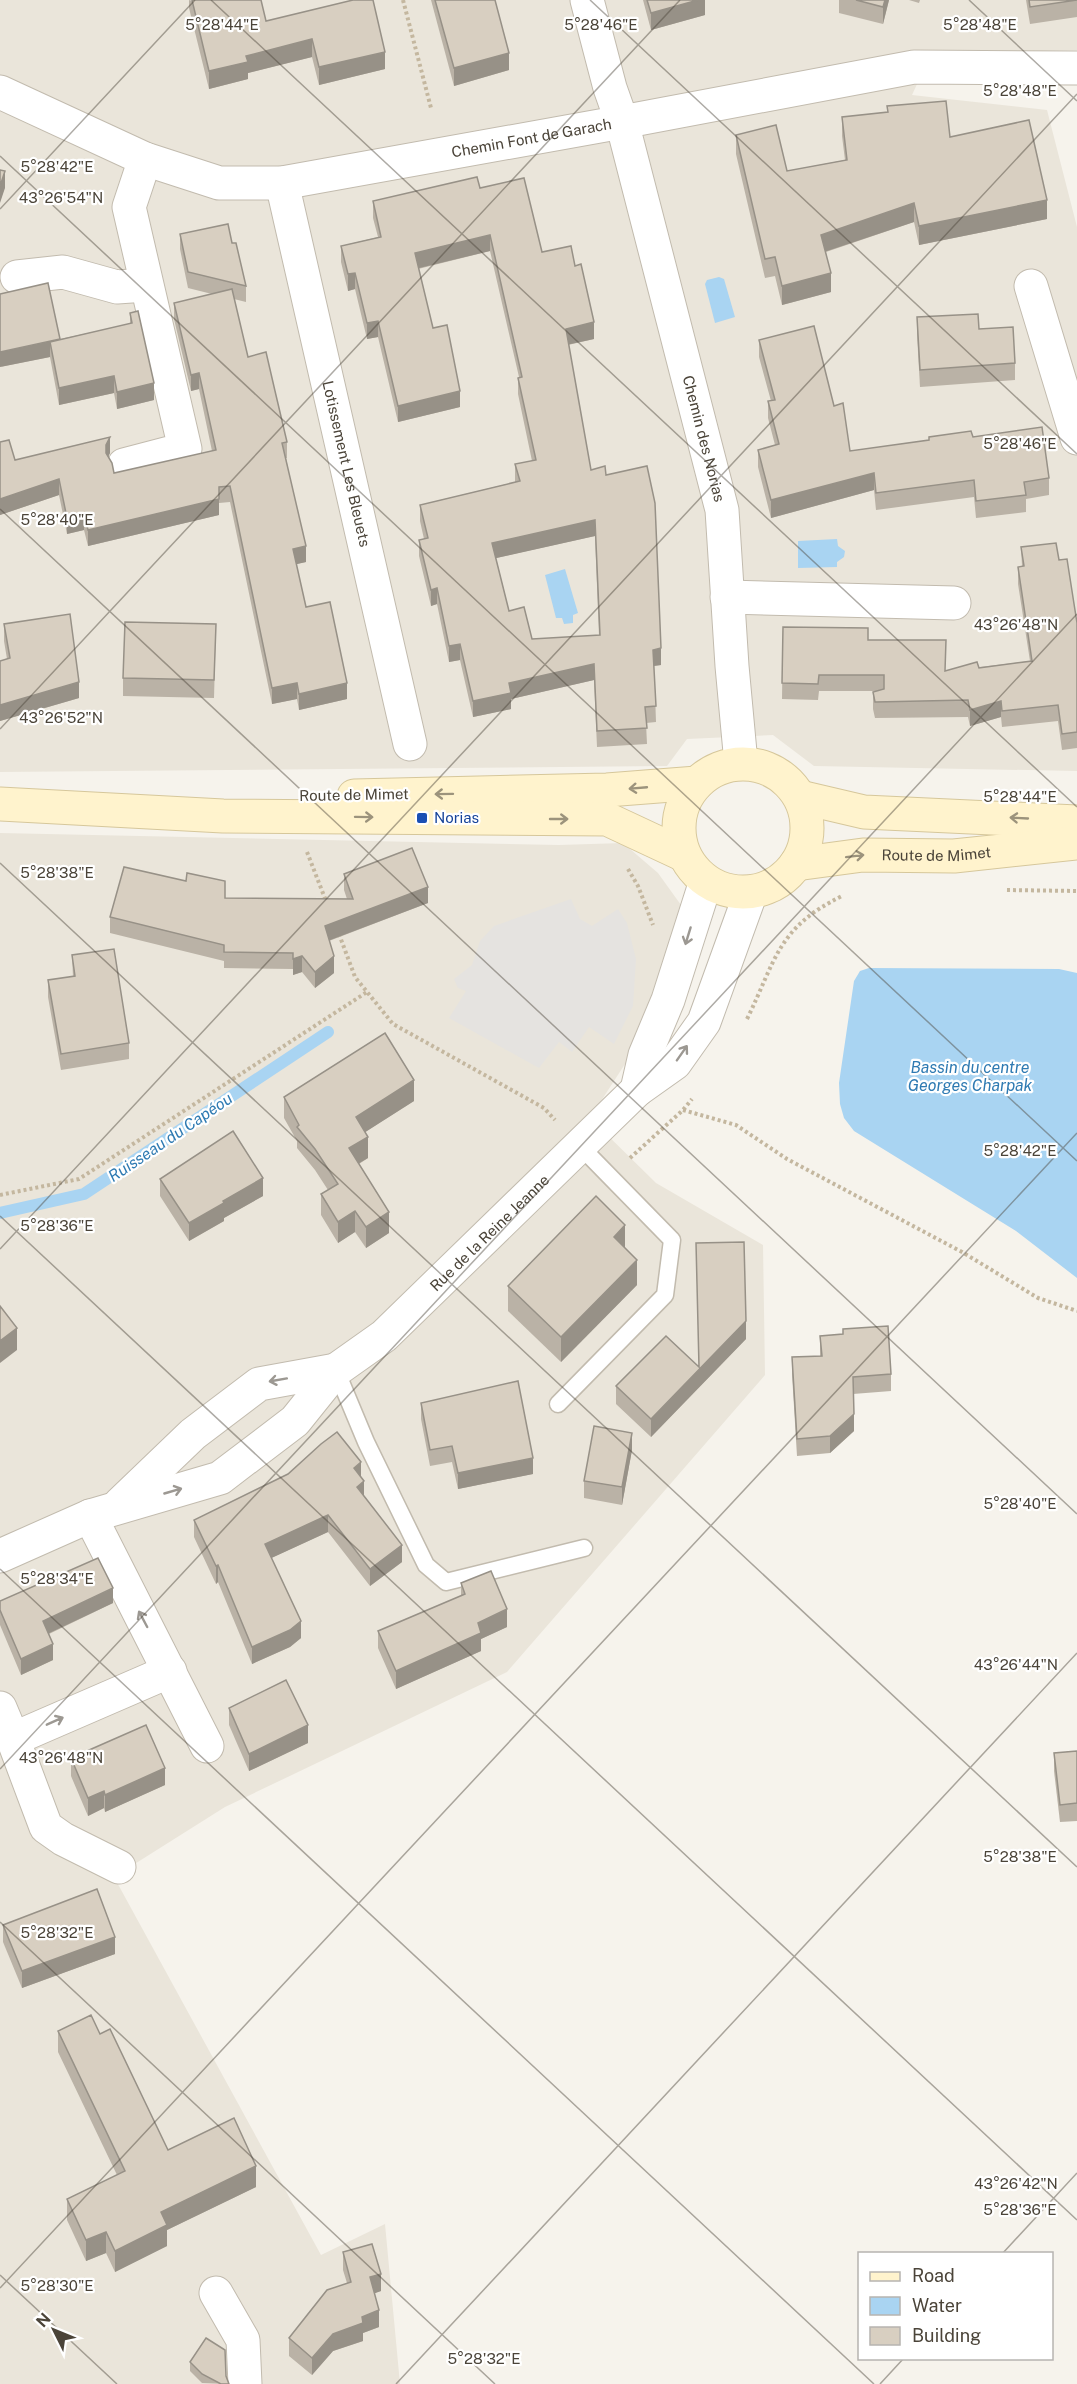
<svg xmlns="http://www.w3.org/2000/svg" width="1077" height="2384" font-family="'Public Sans',sans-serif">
<rect width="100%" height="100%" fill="#f6f3ec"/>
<!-- residential -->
<g fill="#eae5da">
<polygon points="0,0 1077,0 1077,50 931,54 912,95 1047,110 1077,227 1077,771 814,766 773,735 687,739 667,766 0,772"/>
<polygon points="0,833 559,845 623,843 658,873 686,912 636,1047 590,1118 656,1183 763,1245 765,1375 507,1672 225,1807 114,1877 321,2255 385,2224 400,2384 0,2384"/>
</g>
<!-- parking -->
<polygon fill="#e5e3e0" points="571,899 580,919 592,926 618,909 627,923 636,959 633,1006 614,1044 589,1027 572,1052 559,1042 539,1068 449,1018 466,991 458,988 454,979 472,965 480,941 494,926"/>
<!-- water -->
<g fill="#a9d4f2">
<polygon points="719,277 724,279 735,317 715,323 705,284 707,280"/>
<polygon points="837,539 838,546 845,551 844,557 837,562 837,567 798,568 798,541"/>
<polygon points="565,569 578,613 573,615 573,623 564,624 562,618 556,618 545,575"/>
<polygon points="869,968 1059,969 1077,973 1077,1278 1016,1231 854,1131 844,1118 840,1104 839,1083 854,981 860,971"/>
</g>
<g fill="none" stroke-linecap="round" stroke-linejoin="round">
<!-- stream -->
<polyline stroke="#a9d4f2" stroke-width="12" points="0,1213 84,1194 328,1032"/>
<!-- lane casing -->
<g stroke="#c2bbae" stroke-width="19">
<g id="lane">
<polyline points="336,1370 366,1442 426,1565 446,1582 584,1548"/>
<polyline points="558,1404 665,1295 672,1240 580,1146"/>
</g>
</g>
<!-- street casing -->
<g stroke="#c2bbae" stroke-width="35">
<g id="street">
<path id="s1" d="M587,0l23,88 12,34 100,388 10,156 9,97"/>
<path id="s2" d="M0,92l145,67 74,24h63l340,-61 292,-55 163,1"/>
<path id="s3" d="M282,183l128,561"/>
<polyline points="17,277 63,272 117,287 146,285"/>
<polyline points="1031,286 1077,438"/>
<polyline points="124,465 185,449 129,207 145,159"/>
<polyline points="727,597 954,603"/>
<polyline points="637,1090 645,1055 668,1000 706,881"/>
<polyline points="120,1504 193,1434 259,1384 336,1370"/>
<polyline points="90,1516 207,1746"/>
<path id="s4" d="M0,1556l90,-40 130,-38 75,-57 41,-51 48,-34 253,-246 38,-27 29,-41 47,-130"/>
<polyline points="0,1708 13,1739 170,1671"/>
<polyline points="13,1739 46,1827 63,1839 119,1867"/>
<polyline points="216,2293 243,2340 245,2384"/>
</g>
</g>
<!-- secondary casing -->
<g stroke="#d6c79b" stroke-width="35">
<g id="secondary">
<circle cx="743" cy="828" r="64"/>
<polyline points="354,796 607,790 697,783"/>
<polyline points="800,797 864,812 1077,822"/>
<polyline points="0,804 223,816 607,819 684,855"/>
<path id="s5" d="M796,864l67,-9 91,1 123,-13"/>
</g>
</g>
<!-- path -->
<g stroke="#c4b79f" stroke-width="4" stroke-dasharray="3 3" stroke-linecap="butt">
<polyline points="403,0 431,108"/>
<polyline points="307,852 326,901"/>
<polyline points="628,869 638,886 653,925"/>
<polyline points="1007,890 1077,891"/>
<polyline points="339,934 355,977 393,1024 544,1108 555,1120"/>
<path d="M747,1019c29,-59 30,-91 95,-123"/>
<polyline points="683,1110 736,1125 787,1159 962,1252 1038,1298 1077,1311"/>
<polyline points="630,1158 683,1110 692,1099"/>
<polyline points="0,1195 79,1179 367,992"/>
</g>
<!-- lane -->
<use href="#lane" stroke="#fff" stroke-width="16"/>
<!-- street -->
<use href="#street" stroke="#fff" stroke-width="33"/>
<!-- secondary -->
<use href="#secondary" stroke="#fff3cd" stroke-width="33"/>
</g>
<!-- wall -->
<g fill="#bab2a6" fill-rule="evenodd">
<polygon points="189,0 266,21 385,69 319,85 312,57 248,73 248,79 209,89 189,8"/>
<polygon points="431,0 495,0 509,70 454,86"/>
<polygon points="643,0 705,0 705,15 651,30"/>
<polygon points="839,0 889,0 883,24 839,13"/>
<polygon points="909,0 920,0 919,3"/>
<polygon points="1026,0 1077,0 1077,17 1030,24"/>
<polygon points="887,106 950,137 1047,219 919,245 914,222 826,252 831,292 782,305 775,276 765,278 736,154 736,135 787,171 845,160 842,136 842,117 887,112"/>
<path d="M480,188l62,64 33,14 19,73 -26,6 23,125 15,5 55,190 -7,1 2,56 -10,1 1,21 -50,3 -3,-67 -83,19v10l-38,8 -13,-57 -11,2 -12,-58 -6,2 -12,-50v-16l5,-1 -4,-18v-16l95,-23v-18l17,-3 -14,-67v-16l1,-1 -29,-126 -72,18 15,59 27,79 -62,15 -20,-85 -11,2 -12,-50 -7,2 -7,-29v-16l37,-9 -5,-19v-17zM595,536l4,100 -67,3 -23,-28 -13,-53z"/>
<polygon points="180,234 232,243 246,286 246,302 234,299 248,357 287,442 287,458 286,458 306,562 296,564 306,607 347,699 299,710 297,699 272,704 230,502 219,503 219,515 88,546 84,530 67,534 59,495 0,515 0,442 15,460 110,453 108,457 114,473 212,451 199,389 191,391 174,319 174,303 212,294 188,288 180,249"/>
<polygon points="130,313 154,400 117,409 114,393 59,405 50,357 0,367 60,339 130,324"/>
<polygon points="917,317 979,329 1015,363 1015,380 920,387 917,334"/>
<polygon points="759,340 834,406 850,451 973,437 1049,478 1049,495 1026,499 1026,512 976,518 974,497 876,510 874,490 771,518 758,467 758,450 775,445 768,418 768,401 771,401 759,357"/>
<polygon points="1021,547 1059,560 1077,623 1077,748 1062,750 1058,721 1002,727 1001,717 970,726 968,717 875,718 873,709 873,692 878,691 819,691 818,700 782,699 783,627 868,640 945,671 1030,661 1018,584 1018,567 1022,566"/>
<polygon points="4,624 79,698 0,721 0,661 7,659 4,641"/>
<polygon points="216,624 214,698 123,696 123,678"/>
<polygon points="344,874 428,903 329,941 334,973 315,988 302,972 293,975 293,969 224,968 224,961 110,933 110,917 225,898 347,899 344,890"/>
<polygon points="72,955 129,1043 129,1059 61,1070 48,997 48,980 73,977"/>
<polygon points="284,1097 414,1101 365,1132 368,1158 359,1164 389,1233 366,1248 355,1232 338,1243 321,1215 321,1194 328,1190 315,1170 297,1148 297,1141 284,1118"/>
<polygon points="160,1179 263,1196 224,1218 224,1221 189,1241 160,1196"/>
<polygon points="696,1243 746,1339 651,1437 616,1404 616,1386 699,1367"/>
<polygon points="625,1248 637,1285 561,1362 508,1311 508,1286"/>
<polygon points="820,1336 891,1374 891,1391 853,1394 854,1431 830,1453 797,1456 792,1374 792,1357 820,1356"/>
<polygon points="421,1403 533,1474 458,1489 452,1462 430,1466 421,1419"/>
<polygon points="632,1450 622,1505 584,1498 584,1481"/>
<polygon points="361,1477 364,1496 402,1562 370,1586 328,1532 271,1558 301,1638 290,1647 252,1664 218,1582 216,1584 194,1537 194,1520"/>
<polygon points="461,1583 507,1627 481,1639 481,1651 396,1689 378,1648 378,1631 461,1596"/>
<polygon points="0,1601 113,1603 49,1634 53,1660 21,1675 0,1625"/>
<polygon points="229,1708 308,1743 249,1771 229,1725"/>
<polygon points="1077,1751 1077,1821 1060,1822 1054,1771 1054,1753"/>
<polygon points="71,1758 165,1785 105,1812 104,1808 88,1816 71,1776"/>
<polygon points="3,1925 115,1954 22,1988 3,1942"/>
<polygon points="58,2031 100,2034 168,2150 256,2187 167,2230 167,2246 115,2272 106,2253 86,2261 67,2220 67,2199 117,2175 58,2052"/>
<polygon points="343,2252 381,2291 374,2293 379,2327 363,2333 363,2341 333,2351 312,2375 289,2356 289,2338 347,2283 343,2270"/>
<polygon points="190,2362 226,2376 229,2384 202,2383 190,2371"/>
</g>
<!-- shaded-wall -->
<g fill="#979187">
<polygon points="698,0 705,0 705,15 651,30 651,13"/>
<polygon points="885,0 889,0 883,24 883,7"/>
<polygon points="312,39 312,57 248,73 248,79 209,89 209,71 246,56"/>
<polygon points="385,52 385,69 319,85 319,67"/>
<polygon points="509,53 509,70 454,86 454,68"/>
<polygon points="5,171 5,188 0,203 0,186"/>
<polygon points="1047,200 1047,219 919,245 919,226"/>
<polygon points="914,203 914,222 821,253 821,235"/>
<polygon points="490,235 490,251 415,269 415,253"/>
<polygon points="355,273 355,289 348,291 348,274"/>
<polygon points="831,273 831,292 782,305 782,286"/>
<polygon points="378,321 378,337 367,339 367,323"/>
<polygon points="594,322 594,339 566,345 566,329"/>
<polygon points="60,339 50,342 50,357 0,367 0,352"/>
<polygon points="199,373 199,389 191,391 191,375"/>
<polygon points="114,376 114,393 59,405 59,388"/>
<polygon points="154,383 154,400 117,409 117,392"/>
<polygon points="460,391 460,407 398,422 398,406"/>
<polygon points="110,437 110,453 106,461 106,445"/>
<polygon points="874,473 874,490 771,518 771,500"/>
<polygon points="59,479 59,495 0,515 0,499"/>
<polygon points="219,487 219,515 88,546 88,530"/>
<polygon points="84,513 84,530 67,534 67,518"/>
<polygon points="595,520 595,536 492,559 492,543"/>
<polygon points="306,546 306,562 293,565 293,549"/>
<polygon points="437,588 437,604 431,606 431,590"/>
<polygon points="460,644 460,660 449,662 449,646"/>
<polygon points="661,648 661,665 653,666 653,650"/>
<polygon points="594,664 594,680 511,699 511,709 473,717 473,701 509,683"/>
<polygon points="79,682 79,698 0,721 0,705"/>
<polygon points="297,683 297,699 272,704 272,688"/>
<polygon points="347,683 347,699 299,710 299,694"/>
<polygon points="1001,701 1001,717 970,726 970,710"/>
<polygon points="428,887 428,903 325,942 325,926"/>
<polygon points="302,956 302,972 293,975 293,959"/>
<polygon points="334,956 334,973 315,988 315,972"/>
<polygon points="414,1080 414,1101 356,1138 356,1117"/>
<polygon points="368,1137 368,1158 349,1169 349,1148"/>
<polygon points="263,1178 263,1196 224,1218 224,1221 189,1241 189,1223 223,1201"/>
<polygon points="355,1211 355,1232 338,1243 338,1222"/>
<polygon points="389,1212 389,1233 366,1248 366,1227"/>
<polygon points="625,1225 625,1250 614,1237"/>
<polygon points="637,1260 637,1285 561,1362 561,1337"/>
<polygon points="746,1321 746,1339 651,1437 651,1419"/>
<polygon points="17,1328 17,1350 0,1363 0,1341"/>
<polygon points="854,1414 854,1431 830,1453 830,1436"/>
<polygon points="632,1433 632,1450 622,1505 622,1487"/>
<polygon points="533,1458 533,1474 458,1489 458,1473"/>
<polygon points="361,1462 361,1479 354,1468"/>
<polygon points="364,1481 364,1498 357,1487"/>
<polygon points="328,1515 328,1532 265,1561 265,1544"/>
<polygon points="402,1545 402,1562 370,1586 370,1569"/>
<polygon points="218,1565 218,1582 216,1584 216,1566"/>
<polygon points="113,1588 113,1603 43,1636 43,1621"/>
<polygon points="507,1609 507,1627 481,1639 481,1651 396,1689 396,1671 478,1623"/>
<polygon points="301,1621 301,1638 290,1647 252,1664 252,1647"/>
<polygon points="53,1644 53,1660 21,1675 21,1659"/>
<polygon points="308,1725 308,1743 249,1771 249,1754"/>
<polygon points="165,1768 165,1785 105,1812 105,1795"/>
<polygon points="104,1791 104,1808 88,1816 88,1798"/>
<polygon points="115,1937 115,1954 22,1988 22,1971"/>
<polygon points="256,2166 256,2187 167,2230 167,2246 115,2272 115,2251 161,2212"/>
<polygon points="106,2232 106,2253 86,2261 86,2240"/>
<polygon points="381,2274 381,2291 370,2295 370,2277"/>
<polygon points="379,2310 379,2327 363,2333 363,2341 333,2351 312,2375 312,2358 333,2334 362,2317"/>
</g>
<!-- building -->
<g fill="#d8cfc1" stroke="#979187" stroke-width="1.5" fill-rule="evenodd">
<polygon points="192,0 261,0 266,21 353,0 373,0 385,52 319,67 312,39 246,56 248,62 209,71"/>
<polygon points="435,0 495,0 509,53 454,68"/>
<polygon points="647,0 698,0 651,13"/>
<polygon points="856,0 885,0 883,7"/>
<polygon points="1029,0 1077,0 1030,7"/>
<polygon points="946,101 950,137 1029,120 1047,200 919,226 914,203 821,235 831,273 782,286 775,257 765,259 736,135 776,125 787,171 847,160 842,117 888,112 887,106"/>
<polygon points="0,170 5,171 0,186"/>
<path d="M477,177l3,11 44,-10 18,74 29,-6 4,20 6,-2 13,58 -28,7 25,141 14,-4 1,9 41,-9 8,37 6,145 -8,2 3,56 -11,1 2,21 -50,3 -3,-67 -85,19 2,10 -38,8 -13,-57 -11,2 -12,-58 -6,2 -12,-50 9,-2 -8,-33 100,-24 -5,-17 21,-4 -18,-82 4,-1 -32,-142 -75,18 18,75 14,-3 13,66 -62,15 -20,-85 -11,2 -12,-50 -7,1 -7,-28 40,-9 -8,-36zM595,520l5,115 -68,4 -8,-32 -15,4 -17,-68z"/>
<polygon points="228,224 232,243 236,243 246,286 188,272 180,234"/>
<polygon points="48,283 60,339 0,352 0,294"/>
<polygon points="232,289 248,357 266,352 275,391 287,442 282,443 306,546 293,549 306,607 330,602 347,683 299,694 297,683 272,688 230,486 219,487 219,499 88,530 84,513 67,518 59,479 0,499 0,442 9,440 15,460 110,437 106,445 106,453 112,463 114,473 216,450 199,373 191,375 174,303"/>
<polygon points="138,311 154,383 117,392 114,376 59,388 50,342 132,323 130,313"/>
<polygon points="978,314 979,329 1013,327 1015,363 920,370 917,317"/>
<polygon points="814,326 834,406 843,403 850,451 929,440 929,437 971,431 973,437 1042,427 1049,478 1024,482 1026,495 976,501 974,480 876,493 874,473 771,500 758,450 779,444 768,401 775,400 759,340"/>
<polygon points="1056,543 1059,560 1067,559 1077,623 1077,732 1062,734 1058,705 1002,711 1001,701 970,710 968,700 875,702 873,692 884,689 884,675 819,675 818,684 782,683 783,627 868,628 868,640 946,640 945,671 977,662 979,668 1032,661 1018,567 1024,566 1021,547"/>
<polygon points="70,614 79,682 0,705 0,661 10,658 4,624"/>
<polygon points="125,622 216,624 214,680 123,678"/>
<polygon points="412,848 428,887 325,926 334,956 315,972 302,956 293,959 293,953 224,952 224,945 110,917 124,867 186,881 187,873 225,881 225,898 353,899 344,874"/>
<polygon points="114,949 129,1043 61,1054 48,980 75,976 72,955"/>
<polygon points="385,1033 414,1080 356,1117 368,1137 349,1148 389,1212 366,1227 355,1211 338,1222 321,1194 338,1184 315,1149 297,1127 299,1125 284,1097"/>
<polygon points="233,1131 263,1178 223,1201 224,1203 189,1223 160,1179"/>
<polygon points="596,1196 625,1225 614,1237 637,1260 561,1337 508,1286"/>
<polygon points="744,1242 746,1321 651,1419 616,1386 666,1336 699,1367 696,1243"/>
<polygon points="0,1306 17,1328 0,1341"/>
<polygon points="888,1326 891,1374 853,1377 854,1414 830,1436 797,1439 792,1357 822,1356 820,1336 843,1334 843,1329"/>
<polygon points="518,1381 533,1458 458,1473 452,1446 430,1450 421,1403"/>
<polygon points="594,1426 632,1433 622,1487 584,1481"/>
<polygon points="337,1432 361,1462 354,1468 364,1481 357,1487 402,1545 370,1569 328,1515 265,1544 301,1621 290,1630 252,1647 218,1565 216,1566 194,1520 288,1474 321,1444"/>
<polygon points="98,1558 113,1588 43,1621 53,1644 21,1659 0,1610 0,1601"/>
<polygon points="491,1571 507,1609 478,1623 481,1633 396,1671 378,1631 465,1594 461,1583"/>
<polygon points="286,1680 308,1725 249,1754 229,1708"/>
<polygon points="146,1725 165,1768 105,1795 104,1791 88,1798 71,1758"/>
<polygon points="1077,1751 1077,1803 1060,1805 1054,1753"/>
<polygon points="97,1889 115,1937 22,1971 3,1925"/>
<polygon points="91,2015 100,2034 110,2029 168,2150 234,2118 256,2166 161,2212 167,2225 115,2251 106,2232 86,2240 67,2199 125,2171 58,2031"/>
<polygon points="372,2244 381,2274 370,2277 379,2310 362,2317 363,2323 333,2334 312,2358 289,2338 327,2290 351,2282 343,2252"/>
<polygon points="206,2338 225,2350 226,2376 229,2384 221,2384 202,2374 190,2362"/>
</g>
<!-- one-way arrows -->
<defs><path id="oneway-shaft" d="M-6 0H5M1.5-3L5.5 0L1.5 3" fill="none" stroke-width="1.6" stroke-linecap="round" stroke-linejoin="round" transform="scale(1.5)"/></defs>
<g stroke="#9c937c">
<use href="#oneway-shaft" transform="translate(638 788) rotate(175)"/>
<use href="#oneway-shaft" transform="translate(444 794) rotate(179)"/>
<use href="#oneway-shaft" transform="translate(364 817) rotate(1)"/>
<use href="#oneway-shaft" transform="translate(1019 818) rotate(-177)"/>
<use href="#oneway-shaft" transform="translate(559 819)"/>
<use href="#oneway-shaft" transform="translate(855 856) rotate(-7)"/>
</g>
<g stroke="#9c9892">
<use href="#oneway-shaft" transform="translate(688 936) rotate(107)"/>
<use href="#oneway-shaft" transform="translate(682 1053) rotate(-55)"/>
<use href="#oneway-shaft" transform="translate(278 1380) rotate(170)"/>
<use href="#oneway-shaft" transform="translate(173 1491) rotate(-16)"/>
<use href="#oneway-shaft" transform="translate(143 1619) rotate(-118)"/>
<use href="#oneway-shaft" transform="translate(55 1721) rotate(-24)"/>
</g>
<!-- ticks -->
<path fill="none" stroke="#4b4439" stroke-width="1.5" stroke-opacity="0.45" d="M211,0l866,807M590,0l487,454M969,0l108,101M0,156l1077,1005M0,209l195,-209M0,509l1077,1005M0,729l680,-729M0,863l1077,1004M0,1216l1077,1004M0,1249l1077,-1155M0,1569l874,815M0,1769l1077,-1155M0,1922l495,462M1002,2254l75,-81M0,2275l117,109M0,2288l1077,-1155M396,2384l681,-731M880,2384l24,-26"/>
<!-- markers -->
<rect fill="#1a4fb4" stroke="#fff" stroke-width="2" x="416" y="812" width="12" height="12" rx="3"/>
<g text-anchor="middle" stroke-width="4.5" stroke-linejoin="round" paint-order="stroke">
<!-- street labels -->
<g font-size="15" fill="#4b4439" stroke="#fff">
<text dy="5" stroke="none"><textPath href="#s2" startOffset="554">Chemin Font de Garach</textPath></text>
<text dy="5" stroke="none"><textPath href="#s1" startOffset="454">Chemin des Norias</textPath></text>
<text dy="5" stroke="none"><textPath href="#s3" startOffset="288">Lotissement Les Bleuets</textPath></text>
<text transform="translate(354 795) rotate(-1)" y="5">Route de Mimet</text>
<text dy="5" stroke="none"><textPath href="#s5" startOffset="141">Route de Mimet</textPath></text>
<text dy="5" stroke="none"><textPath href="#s4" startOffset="600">Rue de la Reine Jeanne</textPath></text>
</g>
<!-- transit labels -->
<g font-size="15" fill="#164399" stroke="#fff" text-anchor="start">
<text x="434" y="823">Norias</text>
</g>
<!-- water labels -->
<g font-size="16" font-style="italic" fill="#2e7ab2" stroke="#fff">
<text x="970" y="1073">Bassin du centre<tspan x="970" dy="18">Georges Charpak</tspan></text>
<text transform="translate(170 1137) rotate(-34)" y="6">Ruisseau du Capéou</text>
</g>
</g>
<g font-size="15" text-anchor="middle" fill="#4b4439" stroke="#fff" stroke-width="4.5" stroke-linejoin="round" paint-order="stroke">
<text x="980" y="30">5°28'48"E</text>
<text x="222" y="30">5°28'44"E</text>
<text x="601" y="30">5°28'46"E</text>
<text x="1020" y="96">5°28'48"E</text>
<text x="57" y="172">5°28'42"E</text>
<text x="61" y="203">43°26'54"N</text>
<text x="1020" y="449">5°28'46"E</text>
<text x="57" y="525">5°28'40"E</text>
<text x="1016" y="630">43°26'48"N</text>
<text x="61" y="723">43°26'52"N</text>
<text x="1020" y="802">5°28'44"E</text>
<text x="57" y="878">5°28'38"E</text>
<text x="1020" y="1156">5°28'42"E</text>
<text x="57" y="1231">5°28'36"E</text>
<text x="1020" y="1509">5°28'40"E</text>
<text x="57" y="1584">5°28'34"E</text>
<text x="1016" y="1670">43°26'44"N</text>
<text x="61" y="1763">43°26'48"N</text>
<text x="1020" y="1862">5°28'38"E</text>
<text x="57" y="1938">5°28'32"E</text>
<text x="1016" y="2189">43°26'42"N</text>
<text x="1020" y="2215">5°28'36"E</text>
<text x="57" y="2291">5°28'30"E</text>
<text x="484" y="2364">5°28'32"E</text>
</g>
<!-- legend -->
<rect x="858" y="2252" width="195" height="108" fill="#ffffff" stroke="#b7b4b0" stroke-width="1.5"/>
<rect x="870" y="2272" width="30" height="9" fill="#fff3cd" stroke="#b7b4b0" stroke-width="1.5"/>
<text x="912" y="2282" font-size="18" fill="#4b4439">Road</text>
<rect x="870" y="2297" width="30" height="18" fill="#a9d4f2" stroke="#b7b4b0" stroke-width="1.5"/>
<text x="912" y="2312" font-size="18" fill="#4b4439">Water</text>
<rect x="870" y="2327" width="30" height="18" fill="#d8cfc1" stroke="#b7b4b0" stroke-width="1.5"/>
<text x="912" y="2342" font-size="18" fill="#4b4439">Building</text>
<!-- north arrow -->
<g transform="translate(54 2330) rotate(313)" stroke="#ffffff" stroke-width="4.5" paint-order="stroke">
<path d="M0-4.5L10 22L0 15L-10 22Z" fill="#4b4439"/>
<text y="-9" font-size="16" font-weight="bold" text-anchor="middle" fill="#4b4439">N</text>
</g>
</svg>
